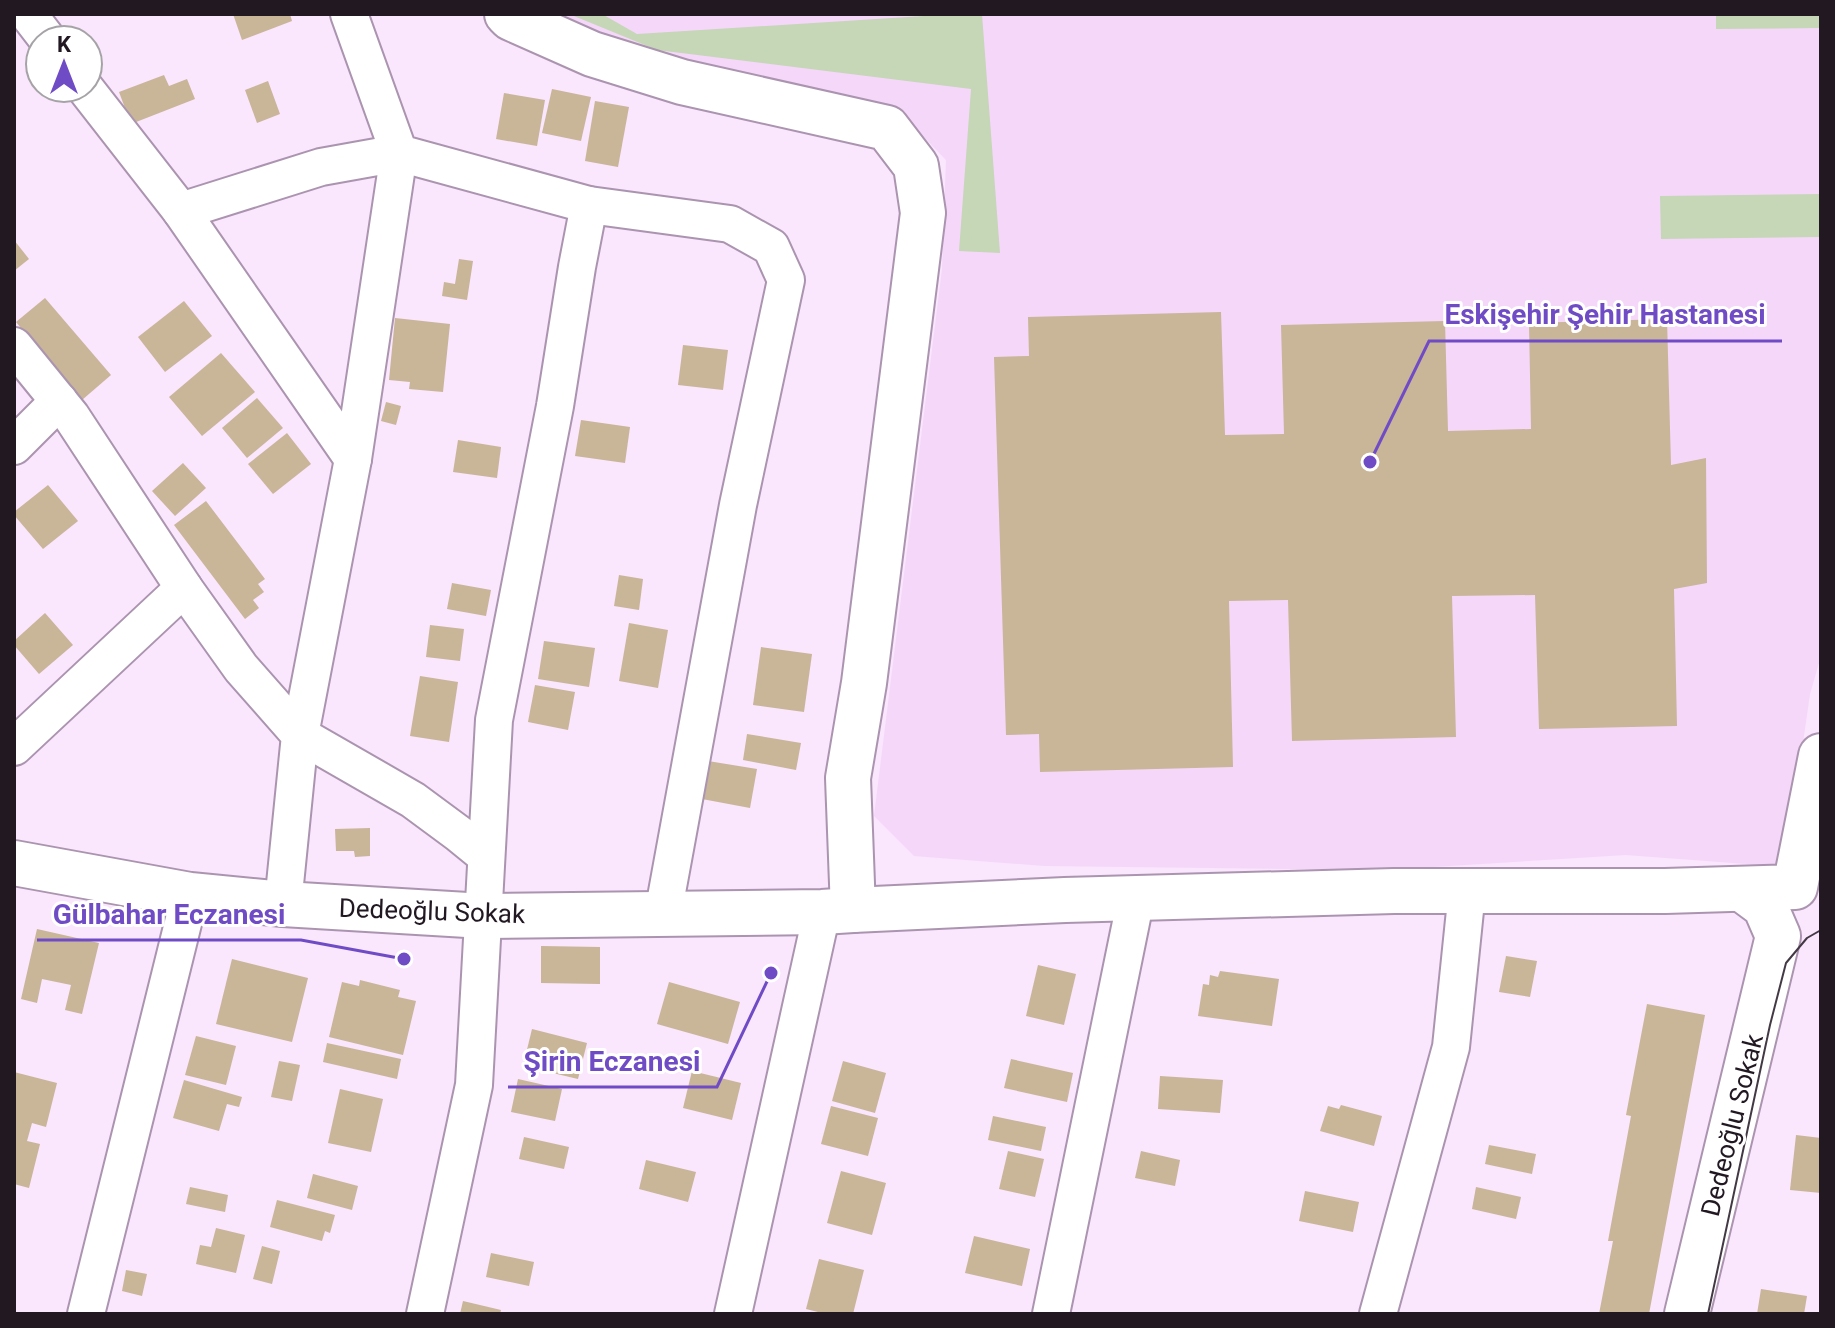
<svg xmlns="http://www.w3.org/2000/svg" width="1835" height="1328" font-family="Roboto,sans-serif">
<rect width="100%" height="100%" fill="#fae6fd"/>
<!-- built -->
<polygon fill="#f5d7fa" points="539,14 1821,14 1821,656 1810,694 1785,867 1626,855 1385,870 1045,866 914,856 874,816 942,269 946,160 898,110 688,79"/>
<!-- green -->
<g fill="#c5d7b6">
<polygon points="569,14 602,14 637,34 955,14 982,14 1000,253 959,251 971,89 657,50"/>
<polygon points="1716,14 1821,14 1821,28 1716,29"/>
<polygon points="1821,194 1821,237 1661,239 1660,196"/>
</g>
<!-- building -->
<g fill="#c9b598">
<polygon points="233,14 290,14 292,21 242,40"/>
<polygon points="164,75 169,86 187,79 195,99 131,124 119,92"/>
<polygon points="268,81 280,114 257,123 245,90"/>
<polygon points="552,89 591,97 581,141 542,133"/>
<polygon points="504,93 545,100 537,146 496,139"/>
<polygon points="595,101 629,107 618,167 585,161"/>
<polygon points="14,240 29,259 14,271"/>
<polygon points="459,259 473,261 467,300 442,296 444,282 455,284"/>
<polygon points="45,298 111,375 82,400 16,322"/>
<polygon points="184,301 212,336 165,372 138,337"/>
<polygon points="1221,312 1225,435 1284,434 1281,325 1445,321 1448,431 1531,429 1529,323 1667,319 1671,465 1706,458 1707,583 1674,589 1677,726 1539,729 1535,595 1452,596 1456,737 1292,741 1288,600 1229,601 1233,767 1040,772 1039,734 1006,735 994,357 1029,356 1028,317"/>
<polygon points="395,318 450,324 443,392 409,389 410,382 389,380"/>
<polygon points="683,345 728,350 723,390 678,385"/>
<polygon points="221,353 255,392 202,436 169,397"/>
<polygon points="257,398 283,428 247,458 222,428"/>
<polygon points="386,402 401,406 396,425 381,421"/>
<polygon points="581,420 630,427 625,463 575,456"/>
<polygon points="287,433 311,464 273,494 248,464"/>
<polygon points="458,440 501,447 497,478 453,472"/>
<polygon points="183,463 206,488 175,516 152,491"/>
<polygon points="48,485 78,521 43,549 14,515 14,512"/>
<polygon points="206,501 265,579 258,584 264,592 253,600 259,608 245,619 174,525"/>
<polygon points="619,575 643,579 639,610 614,606"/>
<polygon points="452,583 491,590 486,616 447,609"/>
<polygon points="45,613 73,645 39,674 14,645 14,641"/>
<polygon points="629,623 668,630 658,688 619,681"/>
<polygon points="430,625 464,629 460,661 426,657"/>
<polygon points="544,641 595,648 589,687 538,679"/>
<polygon points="761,647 812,654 804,712 753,705"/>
<polygon points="420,676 458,682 449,742 410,736"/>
<polygon points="535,685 575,692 568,730 528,722"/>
<polygon points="747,734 801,743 796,770 743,760"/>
<polygon points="708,761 757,769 750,808 702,799"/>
<polygon points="370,828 370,856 355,857 354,851 336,851 335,829"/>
<polygon points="37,929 99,943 82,1014 65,1010 71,985 42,979 37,1003 21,999"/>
<polygon points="541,946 600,947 600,984 541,983"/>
<polygon points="1506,956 1537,961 1530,997 1499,992"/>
<polygon points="232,959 308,978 292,1042 216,1024"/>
<polygon points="1038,965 1076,974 1064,1025 1026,1016"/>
<polygon points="1220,971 1279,979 1272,1026 1198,1016 1203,984 1209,985 1210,975 1218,977"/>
<polygon points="360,980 400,990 398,997 416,1001 403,1055 329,1037 342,982 359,986"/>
<polygon points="669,982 740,1002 728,1044 657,1024"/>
<polygon points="1647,1004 1705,1015 1649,1314 1599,1314 1613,1241 1608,1241 1631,1116 1626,1115"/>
<polygon points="532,1029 587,1043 578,1079 523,1066"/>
<polygon points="196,1036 236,1046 226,1085 185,1075"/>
<polygon points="327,1043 401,1059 397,1079 323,1062"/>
<polygon points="1011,1059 1073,1073 1067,1102 1004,1088"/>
<polygon points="279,1061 300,1065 292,1101 271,1097"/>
<polygon points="843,1061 886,1073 875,1113 832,1101"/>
<polygon points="692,1071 741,1083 732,1120 683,1108"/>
<polygon points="14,1072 57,1083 46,1127 32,1123 27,1141 40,1144 29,1188 14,1184"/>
<polygon points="1160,1076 1223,1080 1220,1113 1158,1109"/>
<polygon points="518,1079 562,1089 555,1121 511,1112"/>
<polygon points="184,1080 242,1097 239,1107 227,1104 219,1131 173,1118"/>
<polygon points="340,1089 383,1099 371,1152 328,1143"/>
<polygon points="1341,1105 1382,1116 1374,1146 1320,1131 1328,1106 1339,1109"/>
<polygon points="831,1106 878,1118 868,1156 821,1144"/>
<polygon points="993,1116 1046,1127 1041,1151 988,1140"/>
<polygon points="1796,1135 1821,1138 1821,1193 1790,1190"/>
<polygon points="524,1137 569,1147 564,1169 519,1159"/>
<polygon points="1489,1145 1536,1154 1532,1174 1485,1164"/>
<polygon points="1008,1151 1044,1159 1035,1197 999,1189"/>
<polygon points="1141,1151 1180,1160 1175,1186 1135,1178"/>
<polygon points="646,1160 696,1172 688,1202 639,1189"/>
<polygon points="841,1171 886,1183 872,1235 827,1223"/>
<polygon points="313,1174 358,1186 352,1210 307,1198"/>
<polygon points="190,1187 228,1195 225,1212 186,1204"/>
<polygon points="1476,1187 1521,1197 1516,1219 1472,1209"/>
<polygon points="1305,1191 1359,1202 1353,1232 1299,1221"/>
<polygon points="277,1200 335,1215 330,1233 325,1231 322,1241 270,1227"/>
<polygon points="216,1228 245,1235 236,1273 196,1264 200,1245 211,1247"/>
<polygon points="974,1236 1030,1249 1022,1286 965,1273"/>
<polygon points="262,1246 280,1251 272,1284 253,1279"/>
<polygon points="491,1253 534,1262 529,1286 486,1277"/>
<polygon points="819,1259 864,1270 853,1314 826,1314 806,1309"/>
<polygon points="126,1270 147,1274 142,1296 122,1291"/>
<polygon points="1761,1289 1807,1296 1804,1314 1757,1314"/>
<polygon points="463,1301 501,1310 500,1314 460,1314"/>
</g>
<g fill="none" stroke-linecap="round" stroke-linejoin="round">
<!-- street casing -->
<g stroke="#ab94af" stroke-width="40">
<g id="street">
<polyline points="28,14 48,40"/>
<polyline points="349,14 399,153 589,205 577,267 555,406 494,720 474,1085 425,1314"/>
<polyline points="85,88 181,211 353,459"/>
<polyline points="589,205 730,224 771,247 786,280 738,505 663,914"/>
<polyline points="181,211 321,167 399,153 353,459 300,735 413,800 459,834 486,856"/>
<polyline points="14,346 71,416 184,588 241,668 300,735 283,904"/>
<polyline points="14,446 59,401"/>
<polyline points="14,747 184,588"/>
<polyline points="86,1314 190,895"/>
<polyline points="733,1314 822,912"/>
<polyline points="1051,1314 1136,898"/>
<polyline points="1378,1314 1451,1047 1467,891"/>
</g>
</g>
<!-- secondary casing -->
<g stroke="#ab94af" stroke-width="48">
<g id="secondary">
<polyline points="507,14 511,18 592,54 682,82 887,128 916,166 923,213 864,683 848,778 853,910 1065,900 1394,891 1665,891 1795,887 1821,756"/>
<polyline points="14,863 190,895 283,904 484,916 822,912 853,910"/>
<polyline points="1687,1314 1778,936 1765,906 1742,889"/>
</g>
</g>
<!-- street -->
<use href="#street" stroke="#fff" stroke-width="36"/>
<!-- secondary -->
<use href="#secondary" stroke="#fff" stroke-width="44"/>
<!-- tram -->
<polyline stroke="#433945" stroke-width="2" points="1708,1314 1770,1025 1786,963 1807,938 1821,930"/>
</g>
<g text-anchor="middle" stroke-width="6" stroke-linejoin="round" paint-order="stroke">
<!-- street labels -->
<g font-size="26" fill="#211822" stroke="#fff">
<text transform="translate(432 911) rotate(2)" y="9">Dedeoğlu Sokak</text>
<text transform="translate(1732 1125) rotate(-76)" y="9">Dedeoğlu Sokak</text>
</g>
</g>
<!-- callouts -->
<path fill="none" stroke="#6f4cc5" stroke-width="3" d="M1370 462L1429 341H1782M404 959L301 940H37M771 973L717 1087H508"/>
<g fill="#6f4cc5" stroke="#fff" stroke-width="3">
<circle cx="1370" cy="462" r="8"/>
<circle cx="404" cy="959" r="8"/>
<circle cx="771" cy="973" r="8"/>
</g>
<g font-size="28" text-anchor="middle" font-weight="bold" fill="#6f4cc5" stroke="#fff" stroke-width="6" stroke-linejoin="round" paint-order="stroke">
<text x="1605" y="324">Eskişehir Şehir Hastanesi</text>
<text x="169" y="924">Gülbahar Eczanesi</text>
<text x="612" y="1071">Şirin Eczanesi</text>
</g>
<!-- border -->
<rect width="1835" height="1328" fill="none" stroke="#211822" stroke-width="32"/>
<!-- north arrow -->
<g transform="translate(64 64)"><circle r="38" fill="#ffffff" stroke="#a6a3a7" stroke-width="2"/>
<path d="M0-6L14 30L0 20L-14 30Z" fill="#6f4cc5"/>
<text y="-12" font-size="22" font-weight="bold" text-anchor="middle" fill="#211822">K</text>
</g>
</svg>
